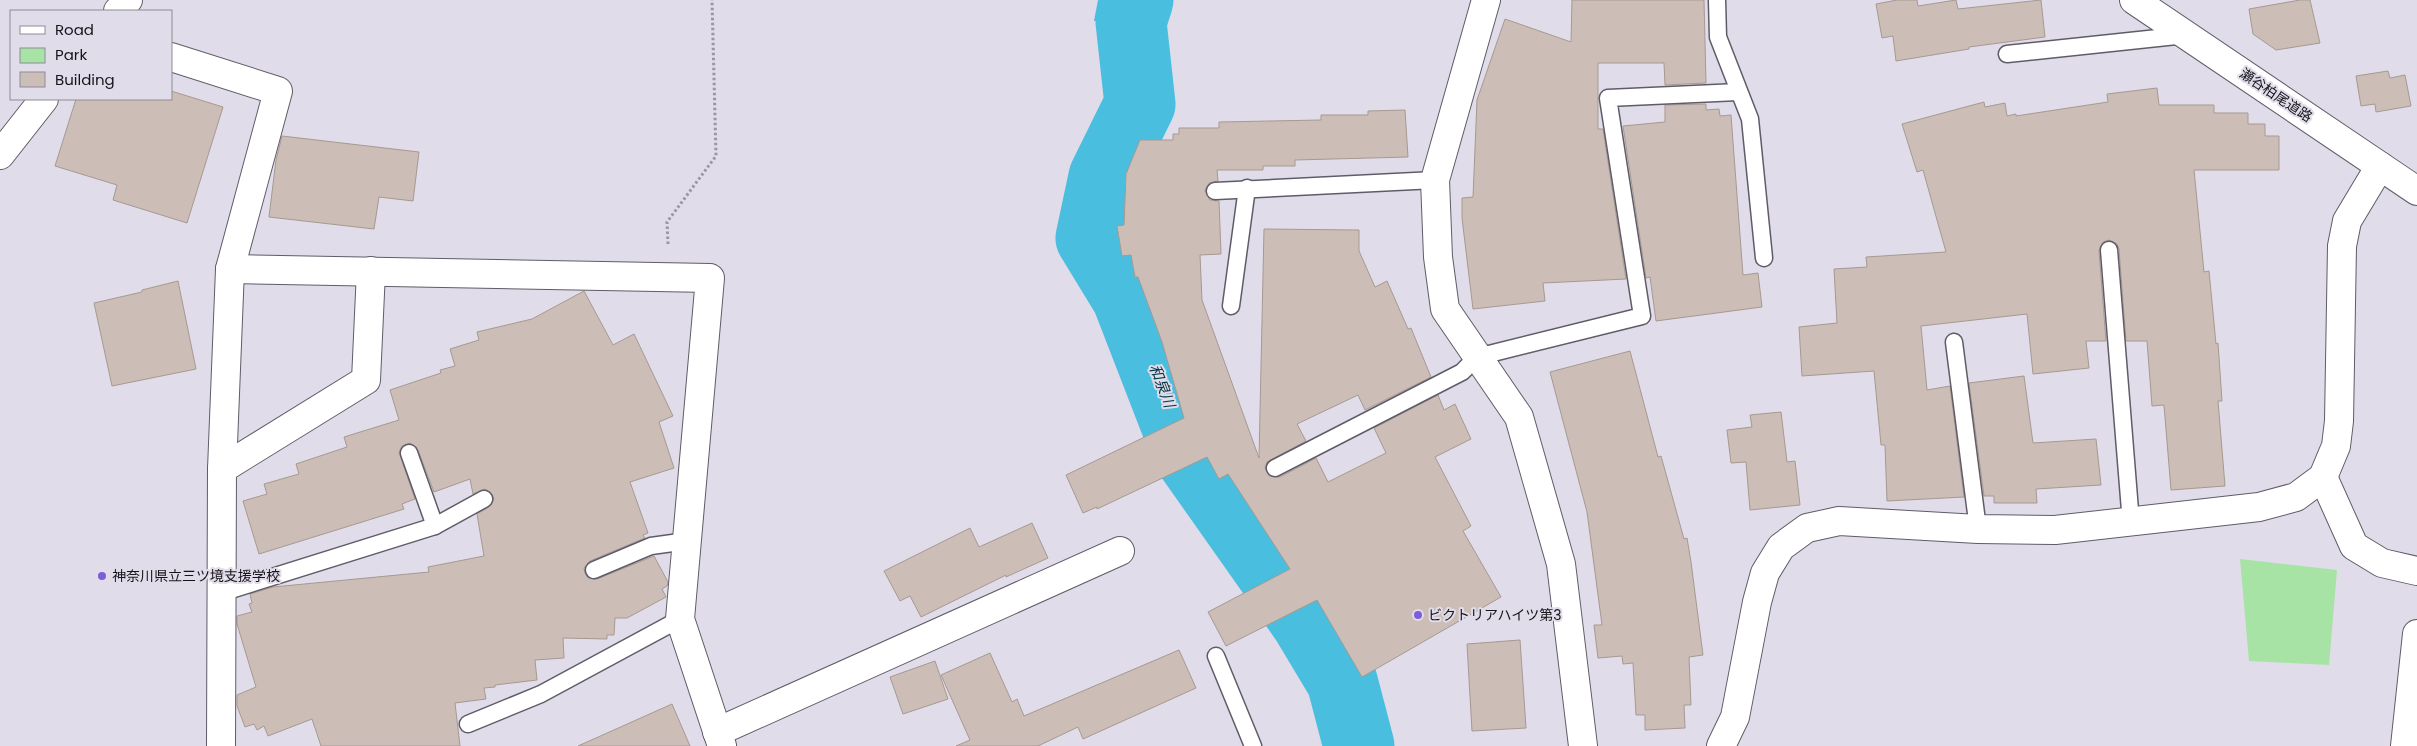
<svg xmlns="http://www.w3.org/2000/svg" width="2417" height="746" font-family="Poppins,'Noto Sans JP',sans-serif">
<rect width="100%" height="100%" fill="#e0dce9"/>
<!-- green -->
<polygon fill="#a6e3a5" points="2240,559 2337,570 2329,665 2249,661"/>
<!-- water -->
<polygon fill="#4abedf" points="1098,0 1138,0 1131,22 1094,21"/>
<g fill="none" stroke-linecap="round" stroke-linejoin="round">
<!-- river -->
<polyline stroke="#4abedf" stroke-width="71" points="1138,0 1131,22 1140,104 1104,177 1091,238 1127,297 1187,452 1306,621 1342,681 1359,746"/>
</g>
<!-- building -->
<g fill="#ccbeb7" stroke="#a69992">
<polygon points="1572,0 1704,0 1706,83 1665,85 1664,63 1598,63 1598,129 1603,129 1626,279 1543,283 1545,301 1473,309 1462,218 1462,198 1473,197 1477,100 1505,19 1571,42"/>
<polygon points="1897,0 1917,0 1918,6 1956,0 1958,9 2041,0 2045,37 1969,47 1969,49 1896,61 1893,36 1882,38 1876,4"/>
<polygon points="2300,0 2310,0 2320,43 2276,50 2253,34 2249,9"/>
<polygon points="2388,71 2390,78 2405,75 2411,106 2376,112 2375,104 2361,106 2356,76"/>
<polygon points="2157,88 2159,105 2214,105 2214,113 2248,113 2248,124 2265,124 2265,136 2279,136 2279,170 2194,170 2204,272 2209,271 2216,344 2218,343 2222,401 2218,401 2225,486 2171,490 2164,405 2152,406 2147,341 2126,341 2119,249 2117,244 2109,240 2103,242 2099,251 2106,341 2086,341 2089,368 2033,374 2027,314 1921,326 1927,390 1950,386 1964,497 1887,501 1885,445 1881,445 1874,371 1802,376 1799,327 1837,323 1834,269 1867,267 1866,257 1946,252 1923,170 1917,172 1902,124 1984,102 1985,107 2005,103 2007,116 2016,114 2016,116 2108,102 2107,94"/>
<polygon points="171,91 223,107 187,223 113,200 117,185 55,166 76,99 171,99"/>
<polygon points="1706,104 1706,110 1719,109 1720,116 1731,115 1743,275 1758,273 1762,307 1656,321 1650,277 1646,278 1623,126 1665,122 1665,105"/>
<polygon points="1405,110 1408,157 1295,160 1295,166 1263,166 1263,170 1217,170 1218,181 1209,183 1205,191 1210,200 1219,201 1221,254 1200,255 1202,300 1259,458 1264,229 1359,230 1359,251 1375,287 1387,281 1408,329 1411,328 1431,377 1365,410 1358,395 1297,424 1306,441 1267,462 1265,468 1269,476 1280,477 1316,458 1328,482 1386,453 1374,428 1438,395 1444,410 1455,404 1471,439 1435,457 1471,526 1463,531 1501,597 1362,677 1317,600 1226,646 1208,612 1290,569 1228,474 1219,479 1207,457 1097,509 1097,507 1083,513 1066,475 1184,418 1162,342 1138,277 1135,277 1131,255 1122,256 1117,226 1124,225 1126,174 1140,140 1173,140 1173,134 1179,134 1179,128 1219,128 1219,122 1321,120 1321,115 1368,115 1368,111"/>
<polygon points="282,136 419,152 413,201 379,197 374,229 269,217 276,160"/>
<polygon points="178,281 196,369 112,386 94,303 142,292 142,290"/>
<polygon points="584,291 613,345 634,334 673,416 659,422 674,468 630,482 648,533 643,535 645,538 590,561 584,568 585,573 588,578 597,579 654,556 668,582 667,586 662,589 666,597 627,618 615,618 614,635 607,635 607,639 563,638 564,658 535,660 537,680 495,685 495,687 484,688 486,699 455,703 460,746 321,746 312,719 268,736 264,726 257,730 254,724 245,727 237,706 237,695 256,687 237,624 237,616 252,612 249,604 252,603 250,594 273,587 429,572 428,567 484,556 477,514 489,507 494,499 492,494 485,489 473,494 470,479 434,492 418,450 410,443 402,446 399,452 415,499 402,504 404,509 259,554 243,501 267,494 264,484 299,474 296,464 347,447 344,437 399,420 390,390 441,373 440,370 455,366 450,349 479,340 477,332 532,319"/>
<polygon points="1630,351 1658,457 1661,456 1684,539 1687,538 1691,562 1703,655 1689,657 1691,705 1684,705 1685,728 1645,730 1645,715 1636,715 1633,663 1623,664 1622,656 1598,658 1594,625 1602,625 1587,512 1550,372"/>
<polygon points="2024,376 2033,443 2096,439 2101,485 2036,489 2037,503 1994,503 1994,496 1984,496 1969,383"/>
<polygon points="1781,412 1787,462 1795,461 1800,505 1750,510 1746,462 1731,463 1727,430 1752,427 1750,415"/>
<polygon points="1032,523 1048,558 1006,577 1006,575 921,617 910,596 900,601 884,571 970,528 979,547"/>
<polygon points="1520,640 1526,728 1472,731 1467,644"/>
<polygon points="1179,650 1196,688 1083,739 1078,727 1038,746 956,746 970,740 941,675 990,653 1012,702 1017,699 1024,716"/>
<polygon points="935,661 948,699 903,714 890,677"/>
<polygon points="672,704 690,746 578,746"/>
</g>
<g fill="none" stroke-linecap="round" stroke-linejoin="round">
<!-- service casing -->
<g stroke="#5f5c67" stroke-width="19">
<g id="service">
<polyline points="1717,0 1718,37 1750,119 1764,258"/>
<polyline points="2007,54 2186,35"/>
<polyline points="1215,191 1435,180"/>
<polyline points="2109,250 2131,523"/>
<polyline points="1231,306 1247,188"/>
<polyline points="1954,342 1978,529"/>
<polyline points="409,453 435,526"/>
<polyline points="1275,468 1462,372 1477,357 1642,316 1608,98 1738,92"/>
<polyline points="594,570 651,546 687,541"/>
<polyline points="221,593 435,526 484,499"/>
<polyline points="1216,656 1253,746"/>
<polyline points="468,724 541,694 680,619"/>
</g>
</g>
<!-- minor casing -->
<g stroke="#5f5c67" stroke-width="30">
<g id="minor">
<polyline points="1486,0 1435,180 1438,257 1445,309 1519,417 1561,564 1583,746"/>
<polyline points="118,11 128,0"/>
<polyline points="171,57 278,91 230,269 222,469 221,746"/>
<polyline points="0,155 44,99"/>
<polyline points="230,269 710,278 680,619 722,746"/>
<polyline points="222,469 366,380 371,271"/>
<polyline points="2323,477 2354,546 2382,563 2417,571"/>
<polyline points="717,732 1120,551"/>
<polyline points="2405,746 2417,634"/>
</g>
</g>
<!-- tertiary casing -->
<g stroke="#5f5c67" stroke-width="30">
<polyline id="tertiary" points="1721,746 1735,717 1757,602 1765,573 1781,547 1807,528 1839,521 1978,529 2055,530 2259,507 2296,497 2323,477 2336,446 2339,421 2342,246 2347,221 2380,166"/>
</g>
<!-- secondary casing -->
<g stroke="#5f5c67" stroke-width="30">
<polyline id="secondary" points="2134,0 2417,191"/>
</g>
<!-- path -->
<polyline stroke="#9996a0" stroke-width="3" stroke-dasharray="2.5 2.5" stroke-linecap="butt" points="668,244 667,222 716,156 712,0"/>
<!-- service -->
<use href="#service" stroke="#fff" stroke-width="16"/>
<!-- minor -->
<use href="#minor" stroke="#fff" stroke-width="28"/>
<!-- tertiary -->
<use href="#tertiary" stroke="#fff" stroke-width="28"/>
<!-- secondary -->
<use href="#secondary" stroke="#fff" stroke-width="28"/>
</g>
<!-- markers -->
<g fill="#7b5ed8" stroke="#e0dce9" stroke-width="2">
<circle cx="102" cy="576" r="5"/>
<circle cx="1418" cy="615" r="5"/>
</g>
<g text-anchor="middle" stroke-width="4" stroke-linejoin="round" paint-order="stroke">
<!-- street labels -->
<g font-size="14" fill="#161419" stroke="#e0dce9">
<text transform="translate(2276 95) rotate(34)" y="5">瀬谷柏尾道路</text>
</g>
<!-- poi labels -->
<g font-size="14" fill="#161419" stroke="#e0dce9" text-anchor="start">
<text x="112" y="581">神奈川県立三ツ境支援学校</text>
<text x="1428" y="620">ビクトリアハイツ第3</text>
</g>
<!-- water labels -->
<g font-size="15" font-style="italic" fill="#003643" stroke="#e0dce9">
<text transform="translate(1162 386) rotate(69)" y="5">和泉川</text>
</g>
</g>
<!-- legend -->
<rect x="10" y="10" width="162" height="90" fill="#e0dce9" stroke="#8f8c96"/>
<rect x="20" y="26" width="25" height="8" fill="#ffffff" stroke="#8f8c96"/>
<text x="55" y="35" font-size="15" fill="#161419">Road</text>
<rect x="20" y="48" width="25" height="15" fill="#a6e3a5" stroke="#8f8c96"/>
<text x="55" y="60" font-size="15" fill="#161419">Park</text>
<rect x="20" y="72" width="25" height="15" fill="#ccbeb7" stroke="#8f8c96"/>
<text x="55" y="85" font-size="15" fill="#161419">Building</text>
</svg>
